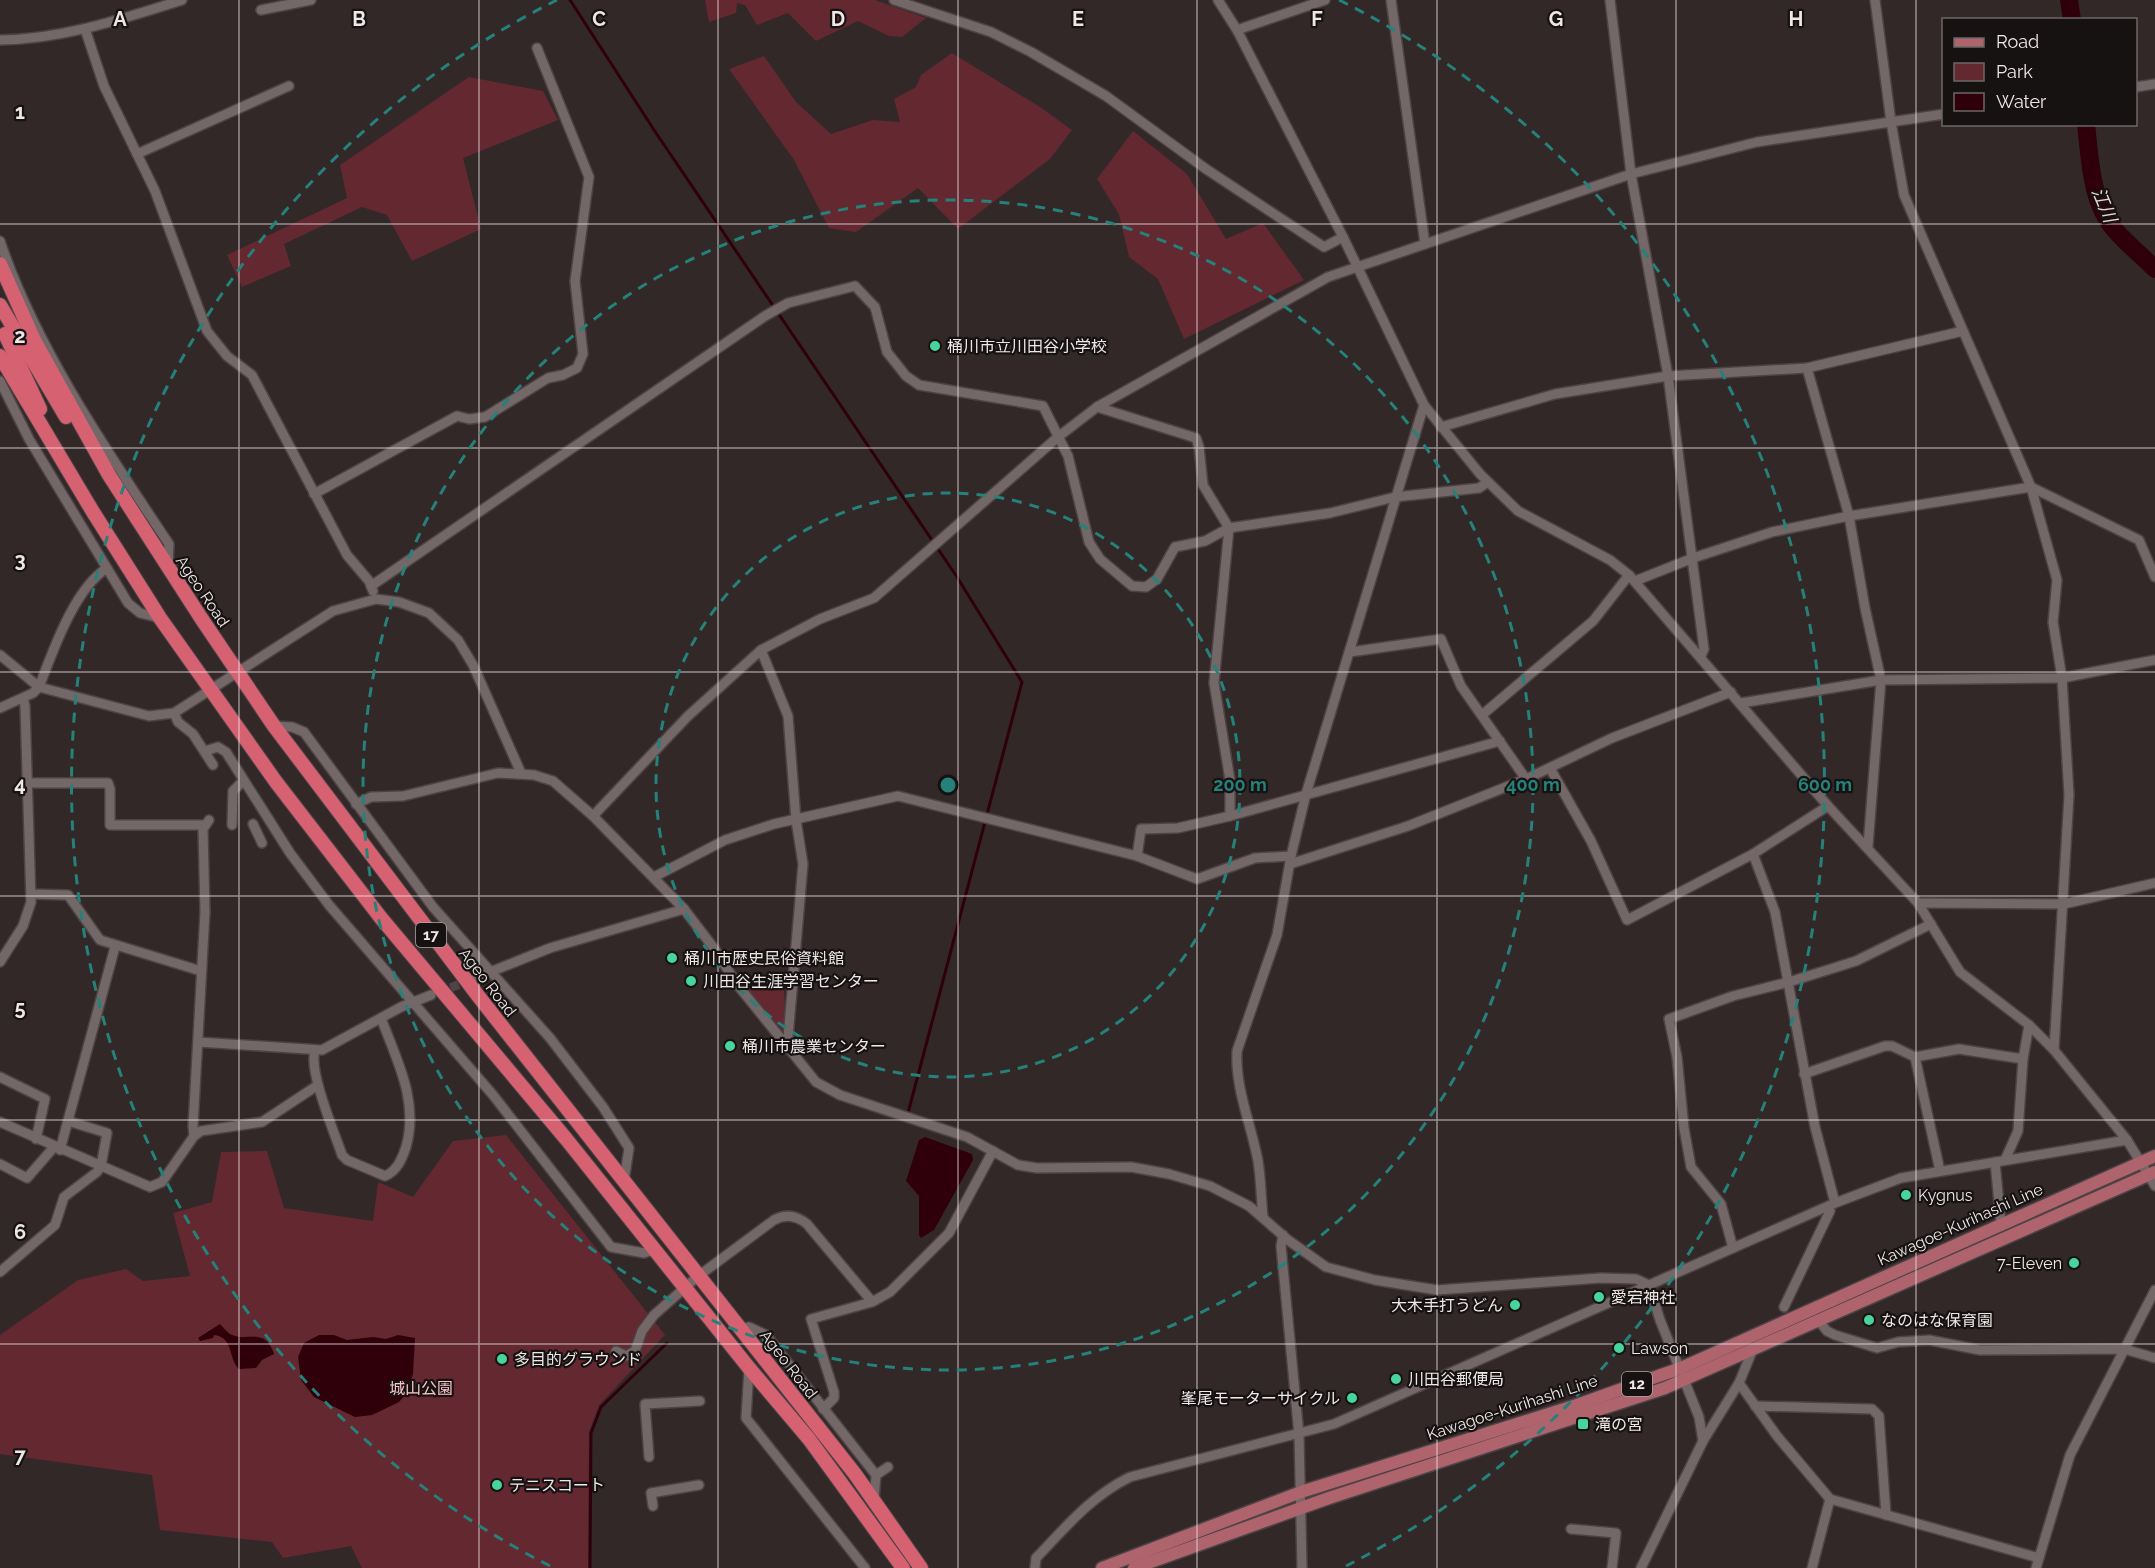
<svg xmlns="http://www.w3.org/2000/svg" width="2155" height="1568" font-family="Raleway,'Noto Sans JP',sans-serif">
<rect width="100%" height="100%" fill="#322828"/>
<!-- green -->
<g fill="#632830">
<polygon points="705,0 875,0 926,18 902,37 889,36 858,21 816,41 788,13 757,25 745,5 737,3 736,13 709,22"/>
<polygon points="952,53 1040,107 1072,130 1050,159 958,229 918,188 856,232 829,228 794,160 729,69 764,56 796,102 831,134 873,120 900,122 894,99 916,87 921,75"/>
<polygon points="469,77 543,91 558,120 463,158 481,229 412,261 387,215 362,207 284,244 291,266 242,287 227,255 347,198 340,165"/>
<polygon points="1133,131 1187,174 1226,239 1263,223 1304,280 1184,339 1158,279 1129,257 1119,214 1097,179"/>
<polygon points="774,975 780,989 784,989 786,1030 782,1031 740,980"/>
<polygon points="506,1135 665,1335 599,1405 589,1432 588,1568 362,1568 351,1546 283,1558 272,1542 160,1530 152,1475 0,1454 0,1335 78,1280 126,1269 143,1281 190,1276 173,1213 212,1202 221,1152 267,1151 284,1208 373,1221 378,1182 413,1197 453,1141"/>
</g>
<!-- water -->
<g fill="#2f000a">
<polygon points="925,1137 972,1154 973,1160 934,1230 921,1238 919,1235 919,1196 906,1181 919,1140"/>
<path d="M220,1324c3,3 7,8 10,10 17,9 35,-8 44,20l-12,6 -6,8 -17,1c-11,-10 -5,-32 -25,-34l-1,3 -13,3 -2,-3z"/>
<polygon points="319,1335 334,1335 347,1340 373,1337 386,1339 398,1335 415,1338 413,1374 406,1394 399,1402 372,1415 355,1417 314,1397 301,1380 298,1357 304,1343"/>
</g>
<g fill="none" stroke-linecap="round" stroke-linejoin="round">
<!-- stream -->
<g stroke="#2f000a" stroke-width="3">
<polyline points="570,0 656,133 957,577 1022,682 908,1113"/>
<polyline points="590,1568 591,1433 601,1407 667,1343"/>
</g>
<!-- river -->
<g stroke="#2f000a" stroke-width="18">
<polyline points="2069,0 2072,20"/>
<path d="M2086,124c4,35 5,79 29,106 12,14 27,26 40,39"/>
</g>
<!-- minor-tunnel -->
<polyline stroke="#4e4445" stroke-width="9" stroke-dasharray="9 4.5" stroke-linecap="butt" points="438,993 470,980"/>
<!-- minor casing -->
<g stroke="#4d4344" stroke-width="12">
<g id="minor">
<polyline points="894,0 991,32 1031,52 1106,96 1206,169 1324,247 1343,237"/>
<polyline points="1218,0 1237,30 1343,237 1424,405 1480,474 1518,511 1610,560 1629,575 1828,806 1918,903 1960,972 2029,1025 2054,1050 2127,1140 2155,1186"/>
<polyline points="1391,0 1425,244"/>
<polyline points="1610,0 1631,174 1668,376 1704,649 1701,656"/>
<polyline points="1875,0 1891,122 1904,195 2031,487 2057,580 2053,622 2062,678 2069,795 2054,1050"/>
<polyline points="261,10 311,0"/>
<polyline points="85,29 104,86 155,191 207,331 227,356 252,375 347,555 369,581 373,591"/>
<polyline points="1237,30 1325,0"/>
<path d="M0,40c63,-1 122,-21 182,-40"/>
<polyline points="2136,87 2155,84"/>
<polyline points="137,154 289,86"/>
<path d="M0,241c36,107 107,210 169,303l-1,24"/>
<polyline points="1807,368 1849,516 1865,608 1881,680 1868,846"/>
<polyline points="0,381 29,439 128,603 140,613 160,618"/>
<polyline points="1097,407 1196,438 1199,447 1203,485 1229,528 1214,683 1230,780 1230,816"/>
<polyline points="1441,427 1555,394 1668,376 1807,368 1963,331"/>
<polyline points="314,494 457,416 469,419 485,417 548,378 563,375 577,368 583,354 575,281 589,177 537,48"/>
<polyline points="1635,581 1693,558 1772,532 1849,516 2031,487 2139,540 2155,577"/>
<polyline points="371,586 765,316 788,303 855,286 875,307 887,352 906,376 919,385 1043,406 1068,456 1089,542 1100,559 1132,586 1146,587 1157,579 1175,547 1205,541 1229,528 1330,513 1395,497 1479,488 1488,482"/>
<polyline points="761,650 788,716 796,820 803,864 787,1049"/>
<polyline points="1350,652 1441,639 1461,686 1526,779"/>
<polyline points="0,655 39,687 149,716 174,713 333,611 376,599 399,602 429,613 458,640 473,665 521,773"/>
<polyline points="1741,703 1881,680 2062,678 2155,660"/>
<path d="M0,708l33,-15 6,-6c14,-36 35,-98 68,-119"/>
<polyline points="174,713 178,722 193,734 213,765"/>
<polyline points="1482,715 1593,621 1629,575"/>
<polyline points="274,726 292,727 304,732 433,907 550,1038 603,1107 629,1148 624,1181"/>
<polyline points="205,751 218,747 226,752 290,853 329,905 493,1095 611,1247 644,1253 655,1249"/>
<polyline points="1550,768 1591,841 1627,920 1753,854 1828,806"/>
<polyline points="28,783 108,783 110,789 110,825 205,825"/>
<polyline points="356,804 371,797 403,796 498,773 534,775 553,781 593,816 684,909 716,951 736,983 816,1082 840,1095 967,1137 1018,1165 1037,1168 1131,1167 1169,1174 1210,1186 1249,1206 1288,1240 1326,1267 1375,1280 1437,1290 1601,1278 1636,1279 1649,1285 1660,1320 1699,1417 1703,1441"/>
<polyline points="593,816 688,716 761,650 820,619 874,598 1058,437 1097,407 1328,277 1631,174 1757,142 1944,114"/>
<polyline points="253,824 262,843"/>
<polyline points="232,825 233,791 243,781"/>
<polyline points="1753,854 1775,912 1815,1127 1835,1203"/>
<polyline points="1137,856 1141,829 1178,828 1230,816 1500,741"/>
<polyline points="1290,864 1408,826 1526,779 1612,738 1731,692"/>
<polyline points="654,877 725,840 774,824 898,796 1137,856 1197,879 1255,858 1291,856"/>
<polyline points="31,894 68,895 100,940 201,971"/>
<polyline points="1918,903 2064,904 2155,883"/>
<polyline points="0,962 23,926 31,902 25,706 23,698"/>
<polyline points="475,978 550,948 684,909"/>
<polyline points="198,1042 322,1050 401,1007 431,995"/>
<path d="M315,1051c-7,19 20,83 27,104l5,5 38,16c12,-5 17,-17 21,-29 13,-46 -9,-86 -25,-129"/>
<polyline points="1915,1057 1940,1171"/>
<polyline points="1804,1074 1885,1046 1892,1046 1915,1057 1959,1049 2023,1059 2029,1025"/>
<polyline points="0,1077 45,1099 36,1139"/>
<polyline points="0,1122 150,1187 162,1182 194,1136 201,1131 262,1122 318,1085"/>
<polyline points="194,1136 193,1126 205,912 203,829 209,820"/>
<polyline points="60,1150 115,947"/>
<polyline points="2005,1160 2018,1131 2023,1059"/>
<polyline points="1995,1162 2001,1224"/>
<polyline points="0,1164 27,1178 54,1147"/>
<path d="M1263,1217c-2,-19 -2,-38 -5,-56 -7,-37 -23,-73 -21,-110l40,-116 14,-79 15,-62 118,-389"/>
<polyline points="1283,1235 1281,1246 1299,1435 1302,1568"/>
<polyline points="1733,1248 1721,1204 1691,1167 1684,1128 1677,1057 1669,1019 1733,996 1789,982 1856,961 1931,924"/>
<polyline points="0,1272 55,1225 64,1197 97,1172 101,1166 107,1133 68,1121"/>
<polyline points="1784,1307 1830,1211 1829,1206"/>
<polyline points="1818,1320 1827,1331 1835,1335 1877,1348 1898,1342 1929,1340 1980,1350 2124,1349 2155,1358"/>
<polyline points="740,1329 749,1327 766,1335 872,1470 876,1475 874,1500"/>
<path d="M616,1351l10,5 9,-5 7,-20 12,-16 43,-38 77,-57c11,-6 22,-5 33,4l62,74"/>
<polyline points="749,1368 746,1418 865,1568"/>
<polyline points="1739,1383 1777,1436 1830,1499 2039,1558"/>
<polyline points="1755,1406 1872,1409 1879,1416 1886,1515"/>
<polyline points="823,1409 834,1398 834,1392 811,1319 872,1302 890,1292 949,1233 993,1151"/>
<polyline points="649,1457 645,1404 700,1401"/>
<polyline points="876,1475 888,1467"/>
<polyline points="653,1506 651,1493 699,1485"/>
<polyline points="1571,1529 1616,1533 1612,1568"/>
<path d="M1035,1568l1,-10c29,-30 55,-62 94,-81l204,-53 501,-221 66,-25 226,-38"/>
<polyline points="1641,1568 1703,1441 1739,1383 1753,1349"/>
<polyline points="1812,1568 1830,1499"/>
<polyline points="2036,1568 2070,1455 2155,1290"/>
</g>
</g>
<!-- major casing -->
<g stroke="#4d4344" stroke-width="15">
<g id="major">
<polyline points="1102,1568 1301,1492 1577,1405 1681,1368 2155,1156"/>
<polyline points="1134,1568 1329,1498 1665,1388 2155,1172"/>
</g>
</g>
<!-- highway casing -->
<g stroke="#4d4344" stroke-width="16">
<g id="highway">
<polyline points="0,264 35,342 109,475 201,618 274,726 479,997 855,1474 921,1568"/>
<polyline points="0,305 66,417"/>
<polyline points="5,334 40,409"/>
<polyline points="0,356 93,512 160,618 276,782 381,918 567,1140 749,1368 809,1439 903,1568"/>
</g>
</g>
<!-- minor -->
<use href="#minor" stroke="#736768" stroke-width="9"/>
<!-- major -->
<use href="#major" stroke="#ae636d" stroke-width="12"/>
<!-- highway -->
<use href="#highway" stroke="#d56171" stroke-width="14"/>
</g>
<!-- grid -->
<path fill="none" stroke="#eee6e7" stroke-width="1.5" stroke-opacity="0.55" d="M239,0v1568M479,0v1568M718,0v1568M958,0v1568M1197,0v1568M1437,0v1568M1676,0v1568M1916,0v1568M0,224h2155M0,448h2155M0,672h2155M0,896h2155M0,1120h2155M0,1344h2155"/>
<!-- distance rings -->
<g fill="none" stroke="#25817a" stroke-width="3" stroke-dasharray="10 8">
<circle cx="948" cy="785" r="292"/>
<circle cx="948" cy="785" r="585"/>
<path d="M550 1566A877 877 0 0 1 557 0M1339 0A877 877 0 0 1 1346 1566"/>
</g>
<!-- markers -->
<g fill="#48d49d" stroke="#161212" stroke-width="2">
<circle cx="935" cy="346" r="6"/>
<circle cx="672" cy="958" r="6"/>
<circle cx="691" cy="981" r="6"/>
<circle cx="730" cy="1046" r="6"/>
<circle cx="1906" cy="1195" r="6"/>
<circle cx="2074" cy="1263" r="6"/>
<circle cx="1599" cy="1297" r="6"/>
<circle cx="1515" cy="1305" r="6"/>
<circle cx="1869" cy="1320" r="6"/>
<circle cx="1619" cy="1348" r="6"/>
<circle cx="502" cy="1359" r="6"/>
<circle cx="1396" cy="1379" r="6"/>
<circle cx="1352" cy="1398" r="6"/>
<rect x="1577" y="1418" width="12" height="12" rx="3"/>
<circle cx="497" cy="1485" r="6"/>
</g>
<g text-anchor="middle" stroke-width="4.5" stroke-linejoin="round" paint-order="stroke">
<!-- shield labels -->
<g fill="#161212" stroke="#ada6a7" stroke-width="1.5">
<rect x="416" y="923" width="30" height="24" rx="4.5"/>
<rect x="1622" y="1372" width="30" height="24" rx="4.5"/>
</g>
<g font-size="15" font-weight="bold" fill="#eee6e7">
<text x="431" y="940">17</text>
<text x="1637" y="1389">12</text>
</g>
<!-- poi labels -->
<g font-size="16" fill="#eee6e7" stroke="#161212" text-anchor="start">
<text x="947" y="352">桶川市立川田谷小学校</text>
<text x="684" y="964">桶川市歴史民俗資料館</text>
<text x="703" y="987">川田谷生涯学習センター</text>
<text x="742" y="1052">桶川市農業センター</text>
<text x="1918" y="1201">Kygnus</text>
<text x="2062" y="1269" text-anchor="end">7-Eleven</text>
<text x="1611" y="1303">愛宕神社</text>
<text x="1503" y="1311" text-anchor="end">大木手打うどん</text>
<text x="1881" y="1326">なのはな保育園</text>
<text x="1631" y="1354">Lawson</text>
<text x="514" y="1365">多目的グラウンド</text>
<text x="1408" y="1385">川田谷郵便局</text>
<text x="1340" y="1404" text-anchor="end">峯尾モーターサイクル</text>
<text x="1595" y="1430">滝の宮</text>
<text x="509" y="1491">テニスコート</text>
</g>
<!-- street labels -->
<g font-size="16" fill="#eee6e7" stroke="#161212">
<text transform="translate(203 591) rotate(56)" y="6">Ageo Road</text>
<text transform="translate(488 982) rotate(52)" y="6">Ageo Road</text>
<text transform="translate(1960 1224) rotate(-24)" y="6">Kawagoe-Kurihashi Line</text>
<text transform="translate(789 1364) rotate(52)" y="6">Ageo Road</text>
<text transform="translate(1512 1407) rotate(-18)" y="6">Kawagoe-Kurihashi Line</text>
</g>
<!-- park labels -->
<g font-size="16" fill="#f9c2c6" stroke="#161212">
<text x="421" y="1394">城山公園</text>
</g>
<!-- water labels -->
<g font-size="18" font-style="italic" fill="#efd3d4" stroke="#161212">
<text transform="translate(2104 205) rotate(67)" y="6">江川</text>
</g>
</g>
<g font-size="20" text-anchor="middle" font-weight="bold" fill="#eee6e7" stroke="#161212" stroke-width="4.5" stroke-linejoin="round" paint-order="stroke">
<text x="120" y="26">A</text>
<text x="359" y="26">B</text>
<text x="599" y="26">C</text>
<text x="838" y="26">D</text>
<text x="1078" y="26">E</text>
<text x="1317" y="26">F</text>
<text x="1556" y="26">G</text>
<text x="1796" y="26">H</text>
<text x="20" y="119">1</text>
<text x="20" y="343">2</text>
<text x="20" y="567">3</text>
<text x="20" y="791">4</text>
<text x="20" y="1015">5</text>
<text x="20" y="1239">6</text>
<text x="20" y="1463">7</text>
</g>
<circle cx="948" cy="785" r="9" fill="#25817a" stroke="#161212" stroke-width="3"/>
<g font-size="18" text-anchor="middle" font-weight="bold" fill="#25817a" stroke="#161212" stroke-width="4.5" stroke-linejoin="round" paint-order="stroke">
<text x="1240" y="791">200 m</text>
<text x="1533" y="791">400 m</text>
<text x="1825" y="791">600 m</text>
</g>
<!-- legend -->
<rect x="1942" y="18" width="195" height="108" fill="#161212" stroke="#6c6767" stroke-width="1.5"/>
<rect x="1954" y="38" width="30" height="9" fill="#ae636d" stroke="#6c6767" stroke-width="1.5"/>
<text x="1996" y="48" font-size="18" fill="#eee6e7">Road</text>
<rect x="1954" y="63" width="30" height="18" fill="#632830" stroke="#6c6767" stroke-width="1.5"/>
<text x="1996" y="78" font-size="18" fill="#eee6e7">Park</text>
<rect x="1954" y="93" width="30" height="18" fill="#2f000a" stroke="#6c6767" stroke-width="1.5"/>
<text x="1996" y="108" font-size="18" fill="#eee6e7">Water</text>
</svg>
